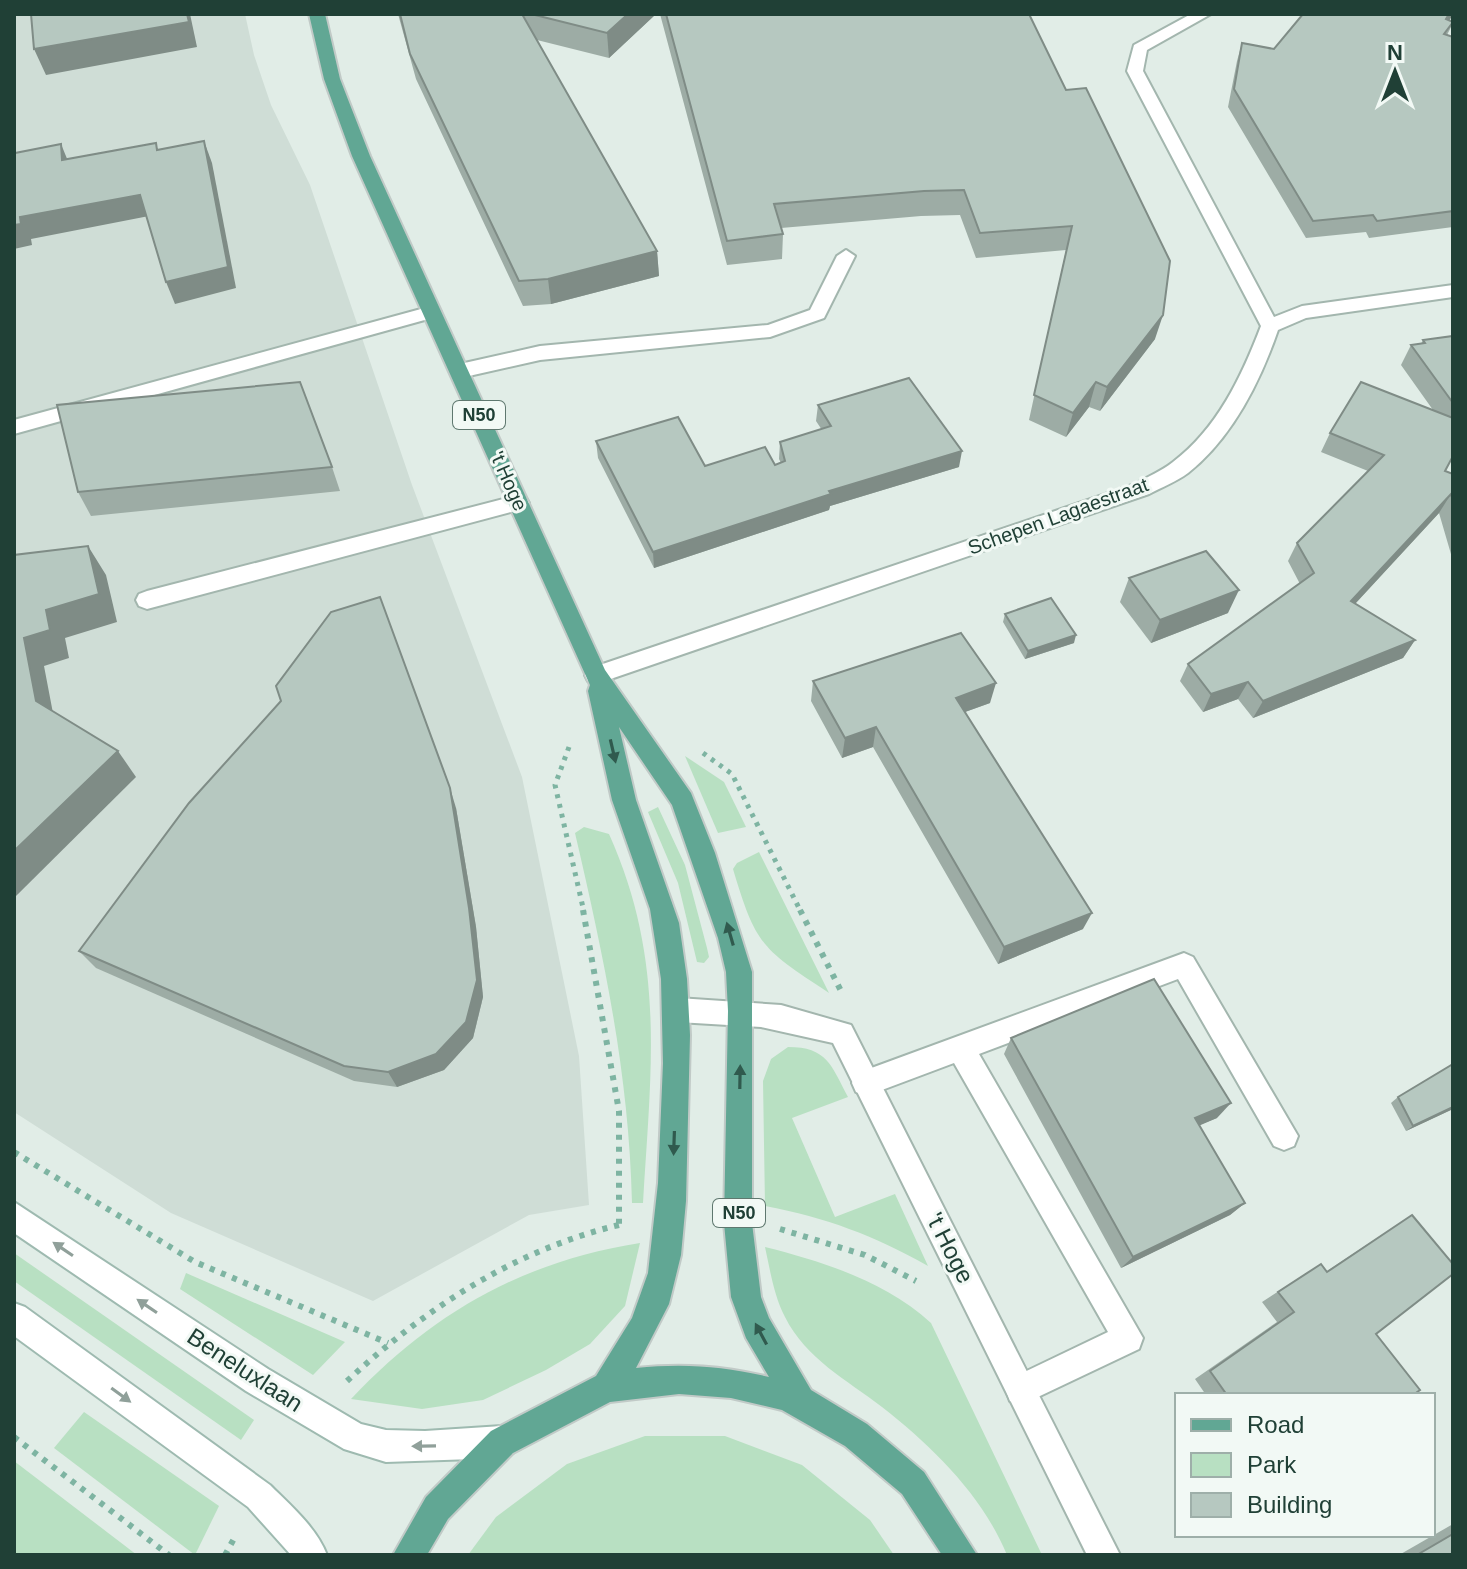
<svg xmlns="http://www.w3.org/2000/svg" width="1467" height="1569" font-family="Arial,sans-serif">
<rect width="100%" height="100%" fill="#e1ede7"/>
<!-- built -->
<polygon fill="#cfddd6" points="14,14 245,14 254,55 271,105 310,185 412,485 522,777 579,1056 589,1205 529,1215 373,1301 171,1213 14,1112"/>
<!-- green -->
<g fill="#b8e0c2">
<polygon points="685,756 724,782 746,827 718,833"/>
<polygon points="658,807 685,865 707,948 709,957 704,963 697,962 678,883 648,812"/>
<path d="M584,827l25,7c57,127 42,234 34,369h-11c-3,-129 -28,-245 -57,-370z"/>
<path d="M759,852l70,141c-67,-44 -73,-47 -96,-124l4,-6z"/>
<path d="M788,1047c39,0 43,18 60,50l-56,21 43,99 60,-23 33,72c-55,-31 -101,-48 -163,-60l-2,-125 8,-22z"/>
<path d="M640,1243l-15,63 -35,38 -44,26 -63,30 -61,9 -71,-10c81,-86 173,-138 289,-156z"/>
<path d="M765,1247c59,15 120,34 166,76l111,232h-35c-25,-60 -74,-108 -125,-148 -35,-27 -76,-48 -97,-90 -11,-21 -15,-47 -20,-70z"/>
<polygon points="14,1253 254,1420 241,1440 14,1281"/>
<polygon points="186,1273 345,1342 313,1375 180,1289"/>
<polygon points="84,1412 219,1506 195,1555 54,1448"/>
<polygon points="645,1436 725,1436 802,1465 870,1520 894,1555 468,1555 496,1517 567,1464"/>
<polygon points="14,1461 137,1555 14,1555"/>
</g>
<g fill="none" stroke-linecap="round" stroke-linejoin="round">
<!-- service casing -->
<g stroke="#a3b6ae" stroke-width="4">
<g id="service">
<polygon points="846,250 855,256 824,318 770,337 540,360 460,378 450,371 460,364 540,346 768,325 810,310 837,256"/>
<polygon points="432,306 441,312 439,316 14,434 14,420"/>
<polygon points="519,495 526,498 529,503 526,508 147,609 139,606 136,600 139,594 147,591"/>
<polygon points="1184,953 1193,957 1298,1136 1294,1146 1284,1150 1274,1146 1178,979 979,1054 1143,1338 1139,1349 1021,1405 1010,1401 1006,1390 1010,1379 1108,1332 954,1063 866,1096 856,1092 852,1083 856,1074 866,1070"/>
</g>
</g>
<!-- minor casing -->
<g stroke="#a3b6ae" stroke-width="4">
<g id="minor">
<path d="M1191,14h20l-64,36 -4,21 131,246 28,-11 151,-21v12l-147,21 -28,12c-18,52 -46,108 -90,143 -12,9 -26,14 -39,21l-553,190 -8,-3 -3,-6 3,-6 547,-185c12,-7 27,-13 38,-22 44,-33 69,-86 88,-136l-134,-255 7,-26z"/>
<polygon points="678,998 781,1005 851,1025 1120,1555 1087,1555 833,1043 761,1027 678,1022 669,1019 665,1010 669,1001"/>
</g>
</g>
<!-- secondary casing -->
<g stroke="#9ebab0" stroke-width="4">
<g id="secondary">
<polygon points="14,1202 268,1369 361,1424 386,1430 425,1431 502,1426 513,1431 518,1442 513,1453 502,1458 386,1462 344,1449 246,1391 14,1233"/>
<path d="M14,1303l11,4 245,178c21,21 46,42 57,70h-36l-43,-48 -234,-171z"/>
</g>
</g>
<!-- primary casing -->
<g stroke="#c1cac7" stroke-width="4">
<path id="primary" d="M309,14h16l15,65 30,77 235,514 86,123 24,60 37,119v251l9,74 8,21 42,72 56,34 57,48 53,83h-35l-40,-61 -57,-48 -63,-36 -51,-12 -52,-4 -69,8 -97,51 -65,66 -21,36h-34l33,-58 65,-66 105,-55 36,-58 16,-45 10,-90 5,-120 -2,-84 -11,-70 -38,-109 -24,-109 2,-6 -238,-529 -28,-77zM619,727l53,78 46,133 8,34 2,39 -4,212 7,74 15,41 23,39c-46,-11 -86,-14 -133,-9l33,-64 12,-49 5,-54 4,-166 -3,-56 -8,-56 -43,-123z"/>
</g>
<!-- path-far1 -->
<g stroke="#7eb4a2" stroke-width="5" stroke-dasharray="4 6" stroke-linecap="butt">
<polyline points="569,747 555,785 584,912"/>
<polyline points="703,753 732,774 801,912"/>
</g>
<!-- path -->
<g stroke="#7eb4a2" stroke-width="6" stroke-dasharray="5 7" stroke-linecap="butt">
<polyline points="583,910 619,1111 619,1224"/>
<polyline points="800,910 841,991"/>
<polyline points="14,1152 195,1262 388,1343"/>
<polyline points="780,1229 865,1255 916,1281"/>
<path d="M347,1381c80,-74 169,-132 276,-157"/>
<polyline points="14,1437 169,1555"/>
<polyline points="225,1555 236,1535"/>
</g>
<!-- service -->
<use href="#service" fill="#fff" fill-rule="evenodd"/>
<!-- minor -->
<use href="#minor" fill="#fff" fill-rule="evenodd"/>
<!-- secondary -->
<use href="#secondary" fill="#fff" fill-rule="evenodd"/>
<!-- primary -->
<use href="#primary" fill="#61a794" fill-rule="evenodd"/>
</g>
<!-- wall -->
<g fill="#9daca5">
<polygon points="398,14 656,14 609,58 537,40 657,251 659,276 551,304 523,306 416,79"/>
<polygon points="660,14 1029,14 1155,339 1100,411 1089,407 1066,437 1029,420 1066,250 976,258 960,215 921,216 781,228 783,234 782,259 727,265"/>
<polygon points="1449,21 1453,23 1447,35 1453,37 1453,227 1369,238 1366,232 1306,238 1228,107 1237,61 1242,43 1274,49"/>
<polygon points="1453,336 1453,456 1445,471 1453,474 1453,561 1439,513 1355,604 1415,640 1403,658 1253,718 1238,699 1203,712 1180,681 1188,664 1300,584 1288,561 1297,543 1368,471 1321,452 1330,433 1433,410 1401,365 1411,345 1421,344 1423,340"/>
<polygon points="818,405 959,467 830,506 829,510 654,568 598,458 596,441 705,466 775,465 781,463 779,459 780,442 822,430 816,421"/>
<polygon points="332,467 340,491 91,516 78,492"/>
<polygon points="1129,578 1228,613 1151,643 1120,602"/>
<polygon points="1005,614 1074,643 1025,659 1003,622"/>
<polygon points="813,681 990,703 965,712 1083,929 998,964 873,747 842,758 811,701"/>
<polygon points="456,808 476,927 483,997 473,1038 444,1070 397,1087 354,1081 96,968 79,951"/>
<polygon points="1011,1038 1217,1118 1199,1125 1245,1203 1230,1215 1121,1268 1004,1054"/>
<polygon points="1398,1097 1453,1109 1406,1131 1391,1103"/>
<polygon points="1412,1215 1376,1334 1413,1395 1206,1395 1195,1379 1277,1322 1262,1302 1321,1264 1327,1271"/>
<polygon points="1453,1524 1453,1555 1399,1555"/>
</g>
<!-- shaded-wall -->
<g fill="#7f8c86">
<polygon points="187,14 190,14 197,47 46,75 34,49"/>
<polygon points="628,14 656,14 609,58 607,33"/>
<polygon points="1449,14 1453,14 1453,15 1438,37"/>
<polygon points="204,141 212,163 236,288 175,304 166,282"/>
<polygon points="61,144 70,166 62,160"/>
<polygon points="140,195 149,216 31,239 32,245 14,249 14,225 20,217"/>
<polygon points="657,251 659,276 551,304 548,279"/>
<polygon points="1163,315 1155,339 1100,411 1107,387"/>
<polygon points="1096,382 1089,407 1066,437 1073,413"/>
<polygon points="962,451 959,467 830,506 829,510 654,568 653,552 829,491"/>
<polygon points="1451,494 1439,513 1341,619 1351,601"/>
<polygon points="88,546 106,575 117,622 65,638 69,658 44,666 56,729 36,701 24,638 46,610"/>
<polygon points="1239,590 1228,613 1151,643 1160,620"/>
<polygon points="1076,635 1074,643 1025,659 1028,651"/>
<polygon points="1415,640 1403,658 1253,718 1263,701"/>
<polygon points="1248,682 1238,699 1203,712 1211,694"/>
<polygon points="996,683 990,703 951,717 956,698"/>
<polygon points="876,727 873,747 842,758 845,738"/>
<polygon points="118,751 136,777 14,898 14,851"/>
<polygon points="450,788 456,808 476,927 483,997 473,1038 444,1070 397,1087 388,1072"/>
<polygon points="1092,913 1083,929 998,964 1004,947"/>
<polygon points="1231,1103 1217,1118 1182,1133 1195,1118"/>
<polygon points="1453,1107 1453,1109 1406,1131 1413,1126"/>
<polygon points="1245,1203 1230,1215 1121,1268 1133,1257"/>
</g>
<!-- building -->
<g fill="#b6c8c0" stroke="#7f8c86" stroke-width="2">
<polygon points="31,14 187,14 189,22 34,49"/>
<polygon points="400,14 522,14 657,251 548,279 519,281 410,54"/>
<polygon points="531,14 628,14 607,33"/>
<polygon points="666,14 1029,14 1066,90 1086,88 1170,261 1163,315 1107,387 1096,382 1073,413 1034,395 1072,226 980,233 964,190 924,191 774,204 783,234 727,241"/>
<polygon points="1303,14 1449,14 1446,19 1453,22 1444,34 1453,37 1453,211 1377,221 1373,215 1313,221 1234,89 1242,43 1274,49"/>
<polygon points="204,141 228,267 166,282 140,195 20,217 21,224 14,225 14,146 15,153 61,144 62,160 156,143 157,150"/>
<polygon points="1453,336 1453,403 1411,345 1425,343 1423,340"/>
<polygon points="909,378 962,451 829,491 831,494 653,552 596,441 678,417 705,466 765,447 775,465 785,461 780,442 831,426 818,405"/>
<polygon points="300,382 332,467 78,492 57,405"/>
<polygon points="1361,382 1453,418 1453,456 1445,471 1453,474 1453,501 1451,494 1351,601 1415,640 1263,701 1248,682 1211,694 1188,664 1314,573 1297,543 1384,455 1330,433"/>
<polygon points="88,546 99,594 46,610 50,630 24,638 36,701 118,751 14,851 14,555"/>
<polygon points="1206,551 1239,590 1160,620 1129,578"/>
<polygon points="380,597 450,788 469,908 477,980 466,1022 436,1054 388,1072 344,1066 79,951 189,803 281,701 276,686 331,612"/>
<polygon points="1051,598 1076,635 1028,651 1005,614"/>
<polygon points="961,633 996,683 956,698 1092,913 1004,947 876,727 845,738 813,681"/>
<polygon points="1154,979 1231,1103 1195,1118 1245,1203 1133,1257 1011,1038"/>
<polygon points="1453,1064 1453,1107 1413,1126 1398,1097"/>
<polygon points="1412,1215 1453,1264 1453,1274 1376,1334 1420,1390 1413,1395 1227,1395 1210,1371 1294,1312 1278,1292 1321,1264 1327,1272"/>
<polygon points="1453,1534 1453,1555 1417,1555"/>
</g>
<!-- one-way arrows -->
<defs><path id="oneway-solid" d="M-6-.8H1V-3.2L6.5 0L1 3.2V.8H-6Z" transform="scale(2)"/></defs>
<g fill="#305a4e">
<use href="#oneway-solid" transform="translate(613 751) rotate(77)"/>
<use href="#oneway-solid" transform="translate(730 934) rotate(-106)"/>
<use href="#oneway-solid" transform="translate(740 1077) rotate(-89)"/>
<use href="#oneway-solid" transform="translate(674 1143) rotate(92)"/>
<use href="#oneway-solid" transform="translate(761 1334) rotate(-118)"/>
</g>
<g fill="#90a09a">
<use href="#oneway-solid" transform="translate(63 1249) rotate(-146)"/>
<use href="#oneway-solid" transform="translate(147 1306) rotate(-146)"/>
<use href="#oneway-solid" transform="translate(121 1395) rotate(36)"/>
<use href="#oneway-solid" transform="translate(424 1446) rotate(179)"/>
</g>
<g text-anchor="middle" stroke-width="6" stroke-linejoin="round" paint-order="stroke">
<!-- shield labels -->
<g fill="#f2f9f5" stroke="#5f786f" stroke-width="2">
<rect x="453" y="401" width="52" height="28" rx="6"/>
<rect x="713" y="1199" width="52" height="28" rx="6"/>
</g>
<g font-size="18" font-weight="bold" fill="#204036">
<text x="479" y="421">N50</text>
<text x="739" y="1219">N50</text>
</g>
<!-- street labels -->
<g font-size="20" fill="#204036" stroke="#f2f9f5">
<text transform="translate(509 481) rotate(66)" y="7">'t Hoge</text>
<text transform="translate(1058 516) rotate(-20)" y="7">Schepen Lagaestraat</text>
</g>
<!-- near-street labels -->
<g font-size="24" fill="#204036" stroke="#f2f9f5">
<text transform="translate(950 1248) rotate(63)" y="8">'t Hoge</text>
<text transform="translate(245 1370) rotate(33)" y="8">Beneluxlaan</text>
</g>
</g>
<!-- border -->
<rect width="1467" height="1569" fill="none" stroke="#204036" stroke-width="32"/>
<!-- legend -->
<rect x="1175" y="1393" width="260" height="144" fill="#f2f9f5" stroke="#9eafa9" stroke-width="2"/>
<rect x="1191" y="1419" width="40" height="12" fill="#61a794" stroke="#9eafa9" stroke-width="2"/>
<text x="1247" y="1433" font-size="24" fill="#204036">Road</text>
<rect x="1191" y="1453" width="40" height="24" fill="#b8e0c2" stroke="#9eafa9" stroke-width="2"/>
<text x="1247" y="1473" font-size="24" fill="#204036">Park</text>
<rect x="1191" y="1493" width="40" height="24" fill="#b6c8c0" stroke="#9eafa9" stroke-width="2"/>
<text x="1247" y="1513" font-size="24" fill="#204036">Building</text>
<!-- north arrow -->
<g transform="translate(1395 72)" stroke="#f2f9f5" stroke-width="6" paint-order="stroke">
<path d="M0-6L14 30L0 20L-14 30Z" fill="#204036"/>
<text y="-12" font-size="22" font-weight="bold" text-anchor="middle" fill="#204036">N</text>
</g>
</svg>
